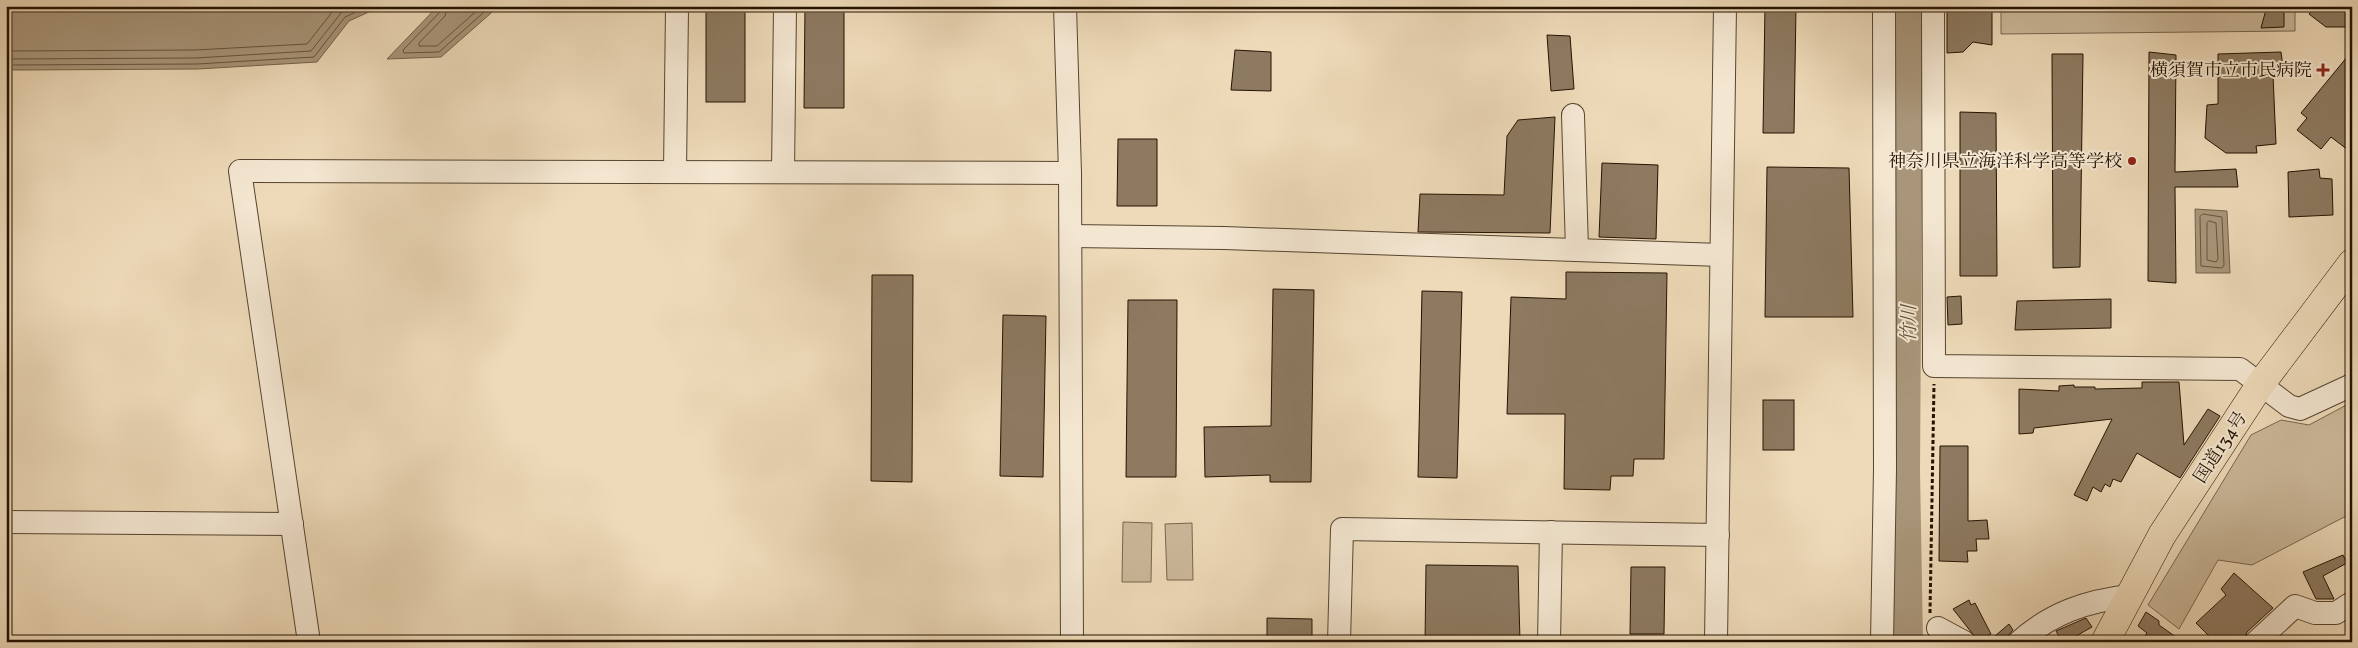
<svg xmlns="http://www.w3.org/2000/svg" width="2358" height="648" font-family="Vollkorn,'Noto Serif JP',serif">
<rect width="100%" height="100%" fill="#eedab9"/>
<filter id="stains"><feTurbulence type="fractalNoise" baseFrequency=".004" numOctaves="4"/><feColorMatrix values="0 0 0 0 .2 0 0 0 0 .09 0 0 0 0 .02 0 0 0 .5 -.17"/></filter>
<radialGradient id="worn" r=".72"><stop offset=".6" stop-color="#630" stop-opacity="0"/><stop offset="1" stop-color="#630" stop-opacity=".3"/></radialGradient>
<!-- green -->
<g fill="#cbb89a" stroke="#77664e">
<polygon points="2001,6 2295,6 2295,31 2001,34"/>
<polygon points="2352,402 2352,513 2252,565 2218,560 2179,629 2148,605 2251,435 2281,420 2309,425"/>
<polygon points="1123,522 1152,523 1151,582 1122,582"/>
<polygon points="1192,523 1193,580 1167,580 1165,524"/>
</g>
<!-- water -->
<g fill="#a9967a" stroke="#73624a">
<polygon points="6,6 382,6 349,21 317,62 198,69 21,70 6,70"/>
<polygon points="438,6 499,6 441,57 387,59"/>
<polygon points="2195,209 2227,211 2230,273 2196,273"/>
</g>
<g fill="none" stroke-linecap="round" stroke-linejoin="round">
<!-- shore -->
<g stroke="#66543e" stroke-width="1">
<polyline points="442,6 440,12 403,50 404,53 439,52 491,6"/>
<polyline points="448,6 445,16 419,43 419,46 437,46 482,6"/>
<polyline points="6,51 195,50 307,44 337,6"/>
<polyline points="6,59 196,58 311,51 341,13 353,6"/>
<polyline points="6,65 197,64 314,57 345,17 369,6"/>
<polygon points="2203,214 2222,217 2224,265 2222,268 2201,266 2200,217"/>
<polygon points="2209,221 2216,223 2218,259 2216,262 2207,260 2207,223"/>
</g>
<!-- river -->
<polyline stroke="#a9967a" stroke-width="30" points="1908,642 1905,471 1908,6"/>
</g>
<!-- building -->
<g fill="#8d7a61" stroke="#231301">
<rect x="706" y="6" width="39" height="96"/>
<polygon points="805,6 844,6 844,108 804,108"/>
<polygon points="1765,6 1796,6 1794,133 1763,133"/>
<polygon points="1947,6 1992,6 1992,45 1973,42 1963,52 1947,53"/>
<polygon points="2267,6 2284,6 2284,27 2261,28"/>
<polygon points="2315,6 2352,6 2352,27 2326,27 2309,14"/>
<polygon points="1547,35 1570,36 1574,89 1551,91"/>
<polygon points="1235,50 1271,52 1271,91 1231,90"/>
<polygon points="2352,51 2352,153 2331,137 2321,149 2297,130 2307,118 2301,113"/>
<polygon points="2149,52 2176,55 2175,172 2236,169 2238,187 2175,187 2176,283 2148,281"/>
<polygon points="2281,52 2284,75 2273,75 2276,144 2256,146 2257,153 2226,153 2205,138 2207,105 2218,104 2218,54"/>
<polygon points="2052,54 2083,54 2080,267 2053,268"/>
<polygon points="1960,112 1996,113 1997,276 1960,276"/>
<polygon points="1555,117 1550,233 1418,232 1420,194 1504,195 1507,136 1518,120"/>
<polygon points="1118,139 1157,139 1157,206 1117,206"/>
<polygon points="1602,163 1658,165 1656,239 1599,237"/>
<polygon points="1767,167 1849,168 1853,317 1765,317"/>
<polygon points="2319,169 2320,178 2332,179 2333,215 2289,217 2288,172"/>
<polygon points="1566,272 1667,273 1664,459 1634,459 1633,476 1611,476 1610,490 1564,489 1565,414 1507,414 1511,297 1566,299"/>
<polygon points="872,275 913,275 912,482 871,481"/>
<polygon points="1273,289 1314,290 1311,482 1270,482 1270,475 1205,477 1204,427 1271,426"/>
<polygon points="1422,291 1462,292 1457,478 1418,477"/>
<polygon points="1961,296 1962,324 1948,325 1947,297"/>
<polygon points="2111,299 2111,328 2015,330 2017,301"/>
<polygon points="1128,300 1177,300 1176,477 1126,477"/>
<polygon points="1003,315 1046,316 1043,477 1000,476"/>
<polygon points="2142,382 2179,382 2184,445 2208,409 2220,416 2180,478 2137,453 2121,482 2113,479 2110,487 2105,484 2101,492 2093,487 2087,501 2074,495 2112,419 2034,428 2033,433 2019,434 2019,389 2059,391 2059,386 2074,385 2074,387 2095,387 2095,389 2142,388"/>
<rect x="1763" y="400" width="31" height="50"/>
<polygon points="1940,446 1968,446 1968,521 1987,520 1989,539 1976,539 1977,551 1967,551 1968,562 1939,561"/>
<polygon points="2343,555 2347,563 2323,576 2334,599 2316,599 2303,572"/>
<polygon points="1426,565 1518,566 1520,642 1425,642"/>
<polygon points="1631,567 1665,567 1664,634 1630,634"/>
<polygon points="2234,573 2273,608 2247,632 2243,642 2215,642 2196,623 2226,595 2221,589"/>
<polygon points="1969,600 1971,605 1975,603 1991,634 1979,642 1953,609"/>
<polygon points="2146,612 2159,621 2159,625 2183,642 2141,642 2147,633 2138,626"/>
<polygon points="1267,618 1312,619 1312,642 1267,642"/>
<polygon points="2086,618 2092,627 2076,636 2078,642 2062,642 2056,631"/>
<polygon points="2009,624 2013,630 2007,637 2006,642 1988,642"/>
</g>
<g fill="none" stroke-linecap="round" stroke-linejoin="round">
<!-- minor casing -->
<g stroke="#56452f" stroke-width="24">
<g id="minor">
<polyline points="1065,6 1070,173 1072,642"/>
<polyline points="1933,6 1934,366 2240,369 2289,406 2300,409 2352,385"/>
<polyline points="1573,115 1577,250"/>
<polyline points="675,172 677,8"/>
<polyline points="783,172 785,6"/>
<polyline points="1071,236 1224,238 1721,255"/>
<polyline points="6,522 292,524"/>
<polyline points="1938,628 1964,642"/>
<polyline points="309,642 240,171 1070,173"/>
<polyline points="1339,642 1342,529 1718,535"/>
<polyline points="1549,642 1551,532"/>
<polyline points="1716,642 1725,6"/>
<polyline points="1882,642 1885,469 1884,6"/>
<path d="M2019,642c32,-29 68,-41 110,-46"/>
<polyline points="2256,642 2295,606 2315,613 2336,613 2350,604"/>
</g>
</g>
<!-- highway casing -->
<g stroke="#231301" stroke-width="29">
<polyline id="highway" points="2105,642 2162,535 2260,385 2352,263"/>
</g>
<!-- path -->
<polyline stroke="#231301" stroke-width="3" stroke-dasharray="4 2.5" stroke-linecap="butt" points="1930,613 1934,384"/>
<!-- minor -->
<use href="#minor" stroke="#f4e7d2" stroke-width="22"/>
<!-- highway -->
<use href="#highway" stroke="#eedab9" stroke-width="28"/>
</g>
<!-- markers -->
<g fill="#8f2418" stroke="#f4e7d2" stroke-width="2">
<path d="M2320.5 62.5h5v5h5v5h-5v5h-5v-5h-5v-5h5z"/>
<circle cx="2132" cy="161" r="5"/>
</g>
<g text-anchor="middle" stroke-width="4" stroke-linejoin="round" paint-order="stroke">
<!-- poi labels -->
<g font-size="18" fill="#231301" stroke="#f4e7d2" text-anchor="end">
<text x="2312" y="76">横須賀市立市民病院</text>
<text x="2122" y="167">神奈川県立海洋科学高等学校</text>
</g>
<!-- street labels -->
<g font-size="18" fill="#231301" stroke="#f4e7d2">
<text transform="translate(2220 447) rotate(-57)" y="6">国道134号</text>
</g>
<!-- water labels -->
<g font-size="19" font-style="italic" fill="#5f4e37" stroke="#f4e7d2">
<text transform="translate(1908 324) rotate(-90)" y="7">竹川</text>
</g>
</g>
<!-- margin -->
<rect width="2358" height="648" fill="none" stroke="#eedab9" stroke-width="25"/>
<rect x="8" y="8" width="2343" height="633" fill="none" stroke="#231301" stroke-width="2.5"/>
<rect x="12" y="12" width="2333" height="623" fill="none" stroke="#231301"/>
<rect width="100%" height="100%" filter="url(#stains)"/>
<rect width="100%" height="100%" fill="url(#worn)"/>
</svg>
